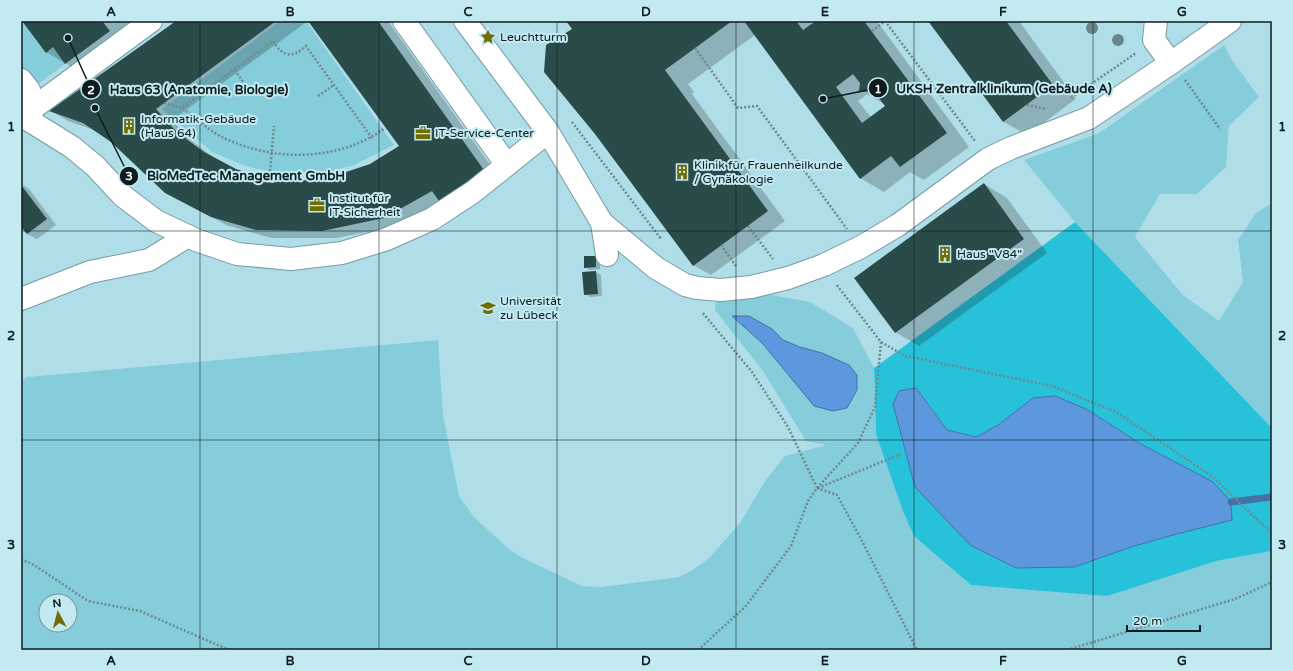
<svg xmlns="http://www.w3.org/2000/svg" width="1293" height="671" font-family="'Varela Round',sans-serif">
<rect width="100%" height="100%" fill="#c3e9f1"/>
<!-- built -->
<polygon fill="#b0dee8" points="21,21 1272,21 1272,203 1256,213 1238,240 1243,282 1219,322 1183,295 1135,237 1160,194 1197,194 1226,167 1229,126 1259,97 1232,60 1224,45 1099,133 1025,160 1075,222 874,368 827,445 765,481 740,523 709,558 679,577 601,587 582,586 523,558 509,549 474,518 459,496 443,415 437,340 27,377 21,381"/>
<!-- green -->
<g fill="#85cddb" fill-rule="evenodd">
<polygon points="21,21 53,47 65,64 21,97"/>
<polygon points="280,21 306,21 394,145 354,165 324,173 288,175 248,167 212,152 162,109"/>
<polygon points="1224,45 1232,60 1259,97 1229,126 1226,167 1197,194 1160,194 1135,237 1183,295 1219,321 1243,282 1238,240 1256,213 1272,203 1272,428 1075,222 1024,160 1099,133"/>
<path d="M755,292l55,10 43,26 21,40 2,66 340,127 56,-10v99h-1251v-269l6,-4 411,-37 5,75 16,81 15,21 35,32 14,9 59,28 19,1 78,-10 13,-7 17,-12 31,-35 25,-42 20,-25 41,-11 -20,-4 -43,-70 -48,-61 1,-12zM732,316l40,13 11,11 17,7 22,6 35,22v15l-10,18 -84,-64zM46,601h24v24h-24z"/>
</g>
<!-- forest -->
<path fill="#28c1da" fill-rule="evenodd" d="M1075,222l197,206v123l-56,10 -109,35 -136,-11 -57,-49 -11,-25 -27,-77 -2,-66zM916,388l31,42 29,7 22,-12 35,-27 53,11 55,35 32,91 -42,12 -57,20 -175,-141 -6,-22z"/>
<!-- water -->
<g fill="#5d97de" stroke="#4572a5">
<polygon points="732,316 749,316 772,329 783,340 800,347 822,353 849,365 857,375 857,390 847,408 833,411 814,406 763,344"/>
<polygon points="916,388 947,430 976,437 998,425 1033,398 1055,396 1086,409 1141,444 1213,482 1231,502 1232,520 1173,535 1131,547 1074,567 1016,568 970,545 915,487 893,404 899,391"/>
</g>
<!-- shadow -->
<g fill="#0003" fill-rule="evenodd">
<polygon points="24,21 131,21 120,29 133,45 89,77 46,52"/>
<polygon points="179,21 308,21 172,120 188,138 216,159 236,170 264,179 274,185 300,182 337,176 371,165 403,150 310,21 388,21 503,183 459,214 336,238 271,238 226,225 180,200 111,141 97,131 68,121 51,111"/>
<path d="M567,21h241l5,3 4,-3h60l92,126 -45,33 -14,-8 -26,20 -24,-14 -105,-143 -67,49 6,8 -2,2 93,127 -74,54 -18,-10 -120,-236zM867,94l17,10 2,3 -15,10 -13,-16z"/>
<polygon points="930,21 1019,21 1076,99 1027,135 1004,122"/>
<polygon points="21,184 29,189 56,225 37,239 27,234 21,225"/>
<polygon points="984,184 1007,198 1047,253 919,346 895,332"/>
<polygon points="595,257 600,259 600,269 590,270 585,267"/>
<polygon points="596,272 601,275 602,296 590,297 585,294"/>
</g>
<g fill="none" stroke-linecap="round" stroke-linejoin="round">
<!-- stream -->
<polyline stroke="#4572a5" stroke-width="7" points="1231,502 1272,497"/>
</g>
<!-- building -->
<g fill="#294b49" fill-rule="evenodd">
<polygon points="22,21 102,21 110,31 65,64 53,47 46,53"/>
<polygon points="176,21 276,21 156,109 174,129 189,141 204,152 236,169 265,178 264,182 274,183 274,179 300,181 337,175 370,164 399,146 308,21 378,21 486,173 441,204 432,191 384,218 322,231 256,230 211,217 165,193 111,142 83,123 49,111"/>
<polygon points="566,21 732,21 665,70 768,211 693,266 595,134 544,72 546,45 572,29"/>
<path d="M744,21h52l7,9 13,-9h48l83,112 -47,34 -9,-11 -31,23zM853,74l7,9 -1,8 15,1 11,14 -23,17 -26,-36z"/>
<polygon points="928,21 1006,21 1053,85 1003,122"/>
<polygon points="984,183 1024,239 895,333 854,278"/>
<polygon points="21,185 47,219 27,234 21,227"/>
<polygon points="584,256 596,256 596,267 584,268"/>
<polygon points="596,271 598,294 584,295 582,272"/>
</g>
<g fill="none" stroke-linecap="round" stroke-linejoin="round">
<!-- minor casing -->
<g stroke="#789ba3" stroke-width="24">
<g id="minor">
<polyline points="404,21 507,165"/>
<polyline points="465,21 548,132 602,223 656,268 685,285 697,288 721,290 751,287 788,278 824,265 861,247 898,225 988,159 1011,148 1089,118 1171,63 1230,21"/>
<polyline points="1156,21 1154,40 1171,63"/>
<polyline points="21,80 29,90 34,108"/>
<polyline points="22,116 72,147 95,166 123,196 156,221 196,240 237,254 291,259 342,253 387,239 432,219 473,192 548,132"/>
<polyline points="21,117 151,21"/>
<polyline points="602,223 607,255"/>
<polyline points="21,299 90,272 149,260 188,236"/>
</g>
</g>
<!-- path -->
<g stroke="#6f8a8f" stroke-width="2.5" stroke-dasharray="2 2" stroke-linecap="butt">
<polyline points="872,31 885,21 975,141"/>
<polyline points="695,48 738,108 757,106 847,229"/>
<polyline points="235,70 243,82"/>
<polyline points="1185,80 1220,129"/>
<polyline points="318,96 334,85"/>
<polyline points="1071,98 1136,53"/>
<polyline points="164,103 182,108"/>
<polyline points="1027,105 1046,109"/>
<polyline points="572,122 661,239"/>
<path d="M372,138l-66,-92c-14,12 -22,12 -33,-5l-91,67c13,9 26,22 40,29 50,25 117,25 163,-9"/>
<polyline points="269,183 274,126"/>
<polyline points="748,226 773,259"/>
<polyline points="721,245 736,266"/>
<polyline points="881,342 905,356 1052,386 1116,412 1213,477 1235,498 1241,505 1272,533"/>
<polyline points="817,488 858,443 875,407 881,342 836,284"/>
<polyline points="817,488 837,495 861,539 917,650"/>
<polyline points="818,488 901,454"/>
<polyline points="21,559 34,565 88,601 140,611 229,650"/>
<polyline points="698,650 745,607 791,546 808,501 817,488 788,427 752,372 702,312"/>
<polyline points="1067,650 1235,599 1272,582"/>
</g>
<!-- minor -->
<use href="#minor" stroke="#fff" stroke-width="22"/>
</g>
<!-- trees -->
<g fill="#67858b">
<circle cx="1092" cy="28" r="6"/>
<circle cx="1118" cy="40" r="6"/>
</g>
<!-- grid -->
<path fill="none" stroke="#0e1c1f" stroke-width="1" stroke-opacity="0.55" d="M200,21v629M379,21v629M557,21v629M736,21v629M914,21v629M1093,21v629M21,231h1251M21,440h1251"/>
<!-- icons -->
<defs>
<g id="sight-bare" transform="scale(1.2)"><path d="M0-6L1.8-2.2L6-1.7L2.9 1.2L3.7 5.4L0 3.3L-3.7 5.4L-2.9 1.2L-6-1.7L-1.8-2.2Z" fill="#726c07" stroke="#c3e9f1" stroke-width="2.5" paint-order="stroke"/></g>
<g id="building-bare" transform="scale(1.2)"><path d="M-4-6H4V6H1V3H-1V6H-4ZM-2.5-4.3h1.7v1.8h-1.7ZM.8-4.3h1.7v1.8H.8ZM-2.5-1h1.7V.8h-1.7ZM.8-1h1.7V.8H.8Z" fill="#726c07" stroke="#c3e9f1" stroke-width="2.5" paint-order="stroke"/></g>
<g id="office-bare" transform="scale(1.2)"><path d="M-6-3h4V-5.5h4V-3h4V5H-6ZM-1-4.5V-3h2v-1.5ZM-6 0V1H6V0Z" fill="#726c07" stroke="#c3e9f1" stroke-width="2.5" paint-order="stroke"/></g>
<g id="university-bare" transform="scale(1.2)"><path d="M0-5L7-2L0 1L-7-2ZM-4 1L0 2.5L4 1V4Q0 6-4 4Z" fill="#726c07" stroke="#c3e9f1" stroke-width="2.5" paint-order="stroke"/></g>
</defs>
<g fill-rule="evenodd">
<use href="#sight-bare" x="488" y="37"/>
<use href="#building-bare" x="129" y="126"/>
<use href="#office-bare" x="423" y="133"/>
<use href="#building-bare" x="682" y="172"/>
<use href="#office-bare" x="317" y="205"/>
<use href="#building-bare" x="945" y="254"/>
<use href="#university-bare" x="488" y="308"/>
</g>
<g text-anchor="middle" stroke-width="4" stroke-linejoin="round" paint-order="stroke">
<!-- poi labels -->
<g font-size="12" fill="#0e1c1f" stroke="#c3e9f1" text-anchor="start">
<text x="500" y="41">Leuchtturm</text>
<text x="141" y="123">Informatik-Gebäude<tspan x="141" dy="14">(Haus 64)</tspan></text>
<text x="435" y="137">IT-Service-Center</text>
<text x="694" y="169">Klinik für Frauenheilkunde<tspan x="694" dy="14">/ Gynäkologie</tspan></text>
<text x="329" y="202">Institut für<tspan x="329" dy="14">IT-Sicherheit</tspan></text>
<text x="957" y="258">Haus "V84"</text>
<text x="500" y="305">Universität<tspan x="500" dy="14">zu Lübeck</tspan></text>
</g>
</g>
<!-- callouts -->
<path fill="none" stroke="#0e1c1f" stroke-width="1.5" d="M823 99L878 88M68 38L91 89M95 108L129 176"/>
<g fill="#0e1c1f" stroke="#c3e9f1" stroke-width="1.5">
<circle cx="823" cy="99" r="4"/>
<circle cx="68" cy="38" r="4"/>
<circle cx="95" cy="108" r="4"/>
<circle cx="878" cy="88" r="10"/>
<circle cx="91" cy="89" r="10"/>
<circle cx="129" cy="176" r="10"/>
</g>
<g font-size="12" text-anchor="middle" font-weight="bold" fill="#fff">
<text x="878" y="93">1</text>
<text x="91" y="94">2</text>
<text x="129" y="180">3</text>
</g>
<g font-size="13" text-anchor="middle" font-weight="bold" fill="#0e1c1f" stroke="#c3e9f1" stroke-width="4" stroke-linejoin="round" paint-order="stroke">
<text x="1004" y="93">UKSH Zentralklinikum (Gebäude A)</text>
<text x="199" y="94">Haus 63 (Anatomie, Biologie)</text>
<text x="246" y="180">BioMedTec Management GmbH</text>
</g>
<!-- border -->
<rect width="1293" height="671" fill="none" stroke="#c3e9f1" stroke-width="44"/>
<!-- north arrow -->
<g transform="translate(58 613) rotate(353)"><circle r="19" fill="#c3e9f1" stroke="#7b979d"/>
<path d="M0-3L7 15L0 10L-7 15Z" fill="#726c07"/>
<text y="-6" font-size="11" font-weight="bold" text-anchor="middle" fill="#0e1c1f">N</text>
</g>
<!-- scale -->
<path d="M1127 625v6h73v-6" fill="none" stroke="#0e1c1f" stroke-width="2"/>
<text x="1133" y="625" font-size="12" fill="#0e1c1f" stroke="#c3e9f1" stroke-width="3" paint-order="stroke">20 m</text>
<rect x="22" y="22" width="1249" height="627" fill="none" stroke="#0e1c1f" stroke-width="1.5"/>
<g font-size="13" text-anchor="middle" font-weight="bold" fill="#0e1c1f">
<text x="111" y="16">A</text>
<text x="290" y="16">B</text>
<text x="468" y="16">C</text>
<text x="646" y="16">D</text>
<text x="825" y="16">E</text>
<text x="1003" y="16">F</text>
<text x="1182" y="16">G</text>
<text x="11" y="131">1</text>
<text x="1282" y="131">1</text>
<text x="11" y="340">2</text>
<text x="1282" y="340">2</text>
<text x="11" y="549">3</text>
<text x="1282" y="549">3</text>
<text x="111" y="665">A</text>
<text x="290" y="665">B</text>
<text x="468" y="665">C</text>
<text x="646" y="665">D</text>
<text x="825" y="665">E</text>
<text x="1003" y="665">F</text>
<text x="1182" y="665">G</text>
</g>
</svg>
